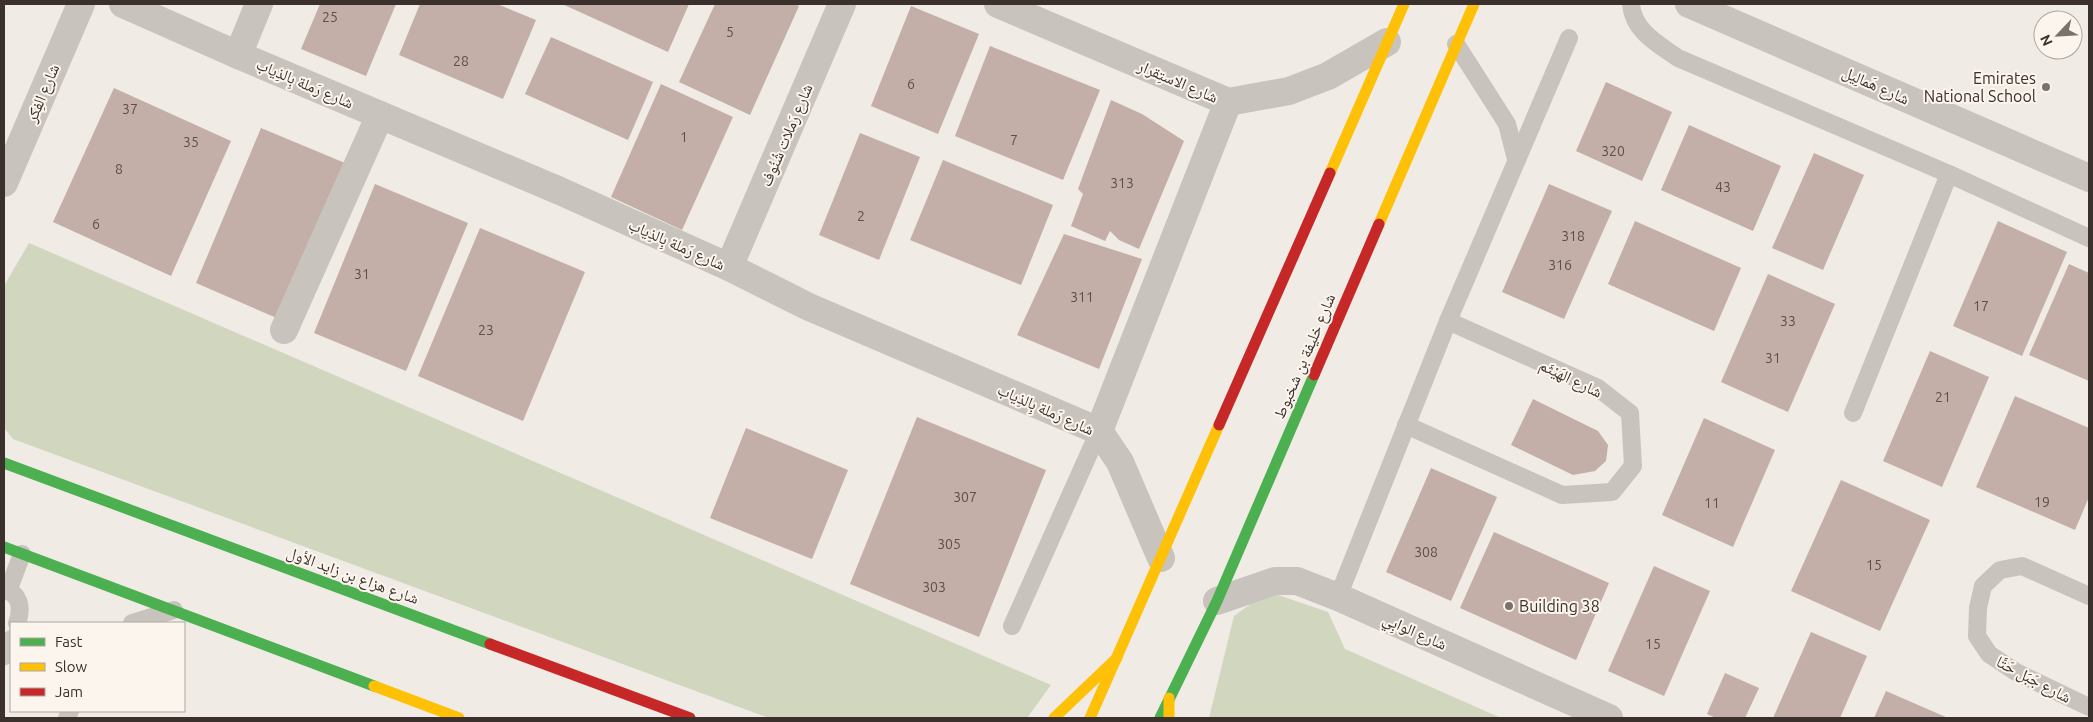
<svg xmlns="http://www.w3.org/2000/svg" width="2093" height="722" font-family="Ubuntu,'Noto Naskh Arabic',sans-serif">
<rect width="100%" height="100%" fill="#f0ebe5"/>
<!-- green -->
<g fill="#d1d6bf">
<polygon points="29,243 1051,685 1027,718 769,718 13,439 4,428 4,286"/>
<polygon points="1275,594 1328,612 1345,649 1501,718 1209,718 1234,616 1256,600"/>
</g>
<!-- building -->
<g fill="#c3afa7">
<polygon points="320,4 396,4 366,76 301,49"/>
<polygon points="420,4 497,4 536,20 503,99 399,55"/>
<polygon points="562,4 689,4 668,52"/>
<polygon points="715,4 794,4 799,6 750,115 679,82"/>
<polygon points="911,6 979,34 938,134 871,106"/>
<polygon points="551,37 653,82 628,140 525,94"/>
<polygon points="990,46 1100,90 1063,180 955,136"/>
<polygon points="1606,82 1672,112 1642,181 1576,151"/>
<polygon points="661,84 733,117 682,230 611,197"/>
<polygon points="114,88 231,141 171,276 53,222"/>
<polygon points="1111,100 1142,114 1184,141 1139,249 1119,240 1110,231 1105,241 1071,226 1083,194 1078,189"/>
<polygon points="1689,125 1781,166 1753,231 1661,190"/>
<polygon points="261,128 345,163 279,319 196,283"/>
<polygon points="860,133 920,157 879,260 819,235"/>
<polygon points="1814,153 1864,175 1823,270 1772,248"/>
<polygon points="943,160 1053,205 1021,285 910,240"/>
<polygon points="375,184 468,223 406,371 314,333"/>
<polygon points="1549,184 1612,211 1564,319 1502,292"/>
<polygon points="1635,221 1741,268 1714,331 1608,284"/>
<polygon points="1998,221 2067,252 2022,356 1953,326"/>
<polygon points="480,228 585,272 523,421 418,376"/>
<polygon points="1064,234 1142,259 1099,369 1017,335"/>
<polygon points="2069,264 2089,273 2089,381 2029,355"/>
<polygon points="1768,274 1835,304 1788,412 1721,382"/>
<polygon points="1930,351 1989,377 1942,487 1883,461"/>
<polygon points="2015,396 2089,428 2089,497 2075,530 1976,487"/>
<polygon points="1533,399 1598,431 1608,445 1606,461 1595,471 1573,475 1511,445"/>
<polygon points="917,417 1046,470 979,637 850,584"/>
<polygon points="1704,418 1775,450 1733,547 1662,515"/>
<polygon points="746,428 848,470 812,559 710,518"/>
<polygon points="1431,468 1497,497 1451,601 1386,572"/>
<polygon points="1841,480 1930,520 1880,631 1791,591"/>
<polygon points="1494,532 1609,583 1576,660 1460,608"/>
<polygon points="1654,566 1710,591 1664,696 1608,671"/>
<polygon points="1811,632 1867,656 1840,718 1773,718"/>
<polygon points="1725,673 1759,688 1745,718 1716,718 1707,714"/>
<polygon points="1886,691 1948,718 1874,718"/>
</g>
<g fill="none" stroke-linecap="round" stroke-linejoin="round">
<!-- lane -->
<g stroke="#c9c3be" stroke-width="18">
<path d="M1631,4c2,27 27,40 47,54l271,116 140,64"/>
<polyline points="1456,44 1507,124 1516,159"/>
<polyline points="1853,413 1949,174"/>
<polyline points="1406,425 1562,495 1612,492 1633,466 1630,413 1598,388 1448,321"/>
<path d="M4,590c17,3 18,20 13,33"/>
<polyline points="8,591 22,554"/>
<polyline points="2089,596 2022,566 2000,570 1983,586 1978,608 1977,636 1989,654 2016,672 2089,707"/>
<polyline points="1338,597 1448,321 1569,38"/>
<polyline points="132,623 174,610"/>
<polyline points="1012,626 1099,431"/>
<polyline points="5,656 11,639"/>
<polyline points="67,718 70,711"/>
</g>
<!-- street -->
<g stroke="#c9c3be" stroke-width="28">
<polyline points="123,4 238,55 560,191 729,267 809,307 1099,431 1120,462 1161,558"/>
<polyline points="998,4 1228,102 1289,91 1328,76 1387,42"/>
<polyline points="1689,4 2089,178"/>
<polyline points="238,55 259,4"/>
<polyline points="4,183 81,4"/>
<polyline points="729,267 842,4"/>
<polyline points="284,330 380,115"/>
<polyline points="1099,431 1228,102"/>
<polyline points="1217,601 1275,581 1297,581 1338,597 1609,718"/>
</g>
<!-- fast -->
<g stroke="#4caf50" stroke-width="11">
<polyline points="4,463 490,644"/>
<polyline points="4,547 374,686"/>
<polyline points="1160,718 1217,601 1314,375"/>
</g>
<!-- slow -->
<g stroke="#ffc107" stroke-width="11">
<polyline points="1330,173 1404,4"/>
<polyline points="1379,224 1474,4"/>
<polyline points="374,686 459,718"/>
<polyline points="1169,698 1169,718"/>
<polyline points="1054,718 1117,658"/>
<polyline points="1090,718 1219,425"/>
</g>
<!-- jam -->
<g stroke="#c62828" stroke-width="11">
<polyline points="1314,375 1379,224"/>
<polyline points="1219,425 1330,173"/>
<polyline points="490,644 690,718"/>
</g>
</g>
<!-- markers -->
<g fill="#7a716c" stroke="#fbf5ee" stroke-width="2">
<circle cx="2046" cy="87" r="5"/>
<circle cx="1509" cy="606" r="5"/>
</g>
<g text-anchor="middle" stroke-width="4" stroke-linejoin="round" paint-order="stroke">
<!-- number labels -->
<g font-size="14" fill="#5d504a">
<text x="330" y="22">25</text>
<text x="730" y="37">5</text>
<text x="461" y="66">28</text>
<text x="911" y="89">6</text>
<text x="130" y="114">37</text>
<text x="684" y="142">1</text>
<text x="1014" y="145">7</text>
<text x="191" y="147">35</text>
<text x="1613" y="156">320</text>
<text x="119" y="174">8</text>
<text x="1122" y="188">313</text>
<text x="1723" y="192">43</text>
<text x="861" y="221">2</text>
<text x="96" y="229">6</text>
<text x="1573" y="241">318</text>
<text x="1560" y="270">316</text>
<text x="362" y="279">31</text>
<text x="1082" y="302">311</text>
<text x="1981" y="311">17</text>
<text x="1788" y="326">33</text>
<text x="486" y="335">23</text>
<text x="1773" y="363">31</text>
<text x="1943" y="402">21</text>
<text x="965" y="502">307</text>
<text x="2042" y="507">19</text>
<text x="1712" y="508">11</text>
<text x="949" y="549">305</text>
<text x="1426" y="557">308</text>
<text x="1874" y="570">15</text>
<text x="934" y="592">303</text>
<text x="1653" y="649">15</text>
</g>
<!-- poi labels -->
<g font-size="16" fill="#3b302b" stroke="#fbf5ee" text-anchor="end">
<text x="2036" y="84">Emirates<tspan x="2036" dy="18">National School</tspan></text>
<text x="1519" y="612" text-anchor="start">Building 38</text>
</g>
<!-- street labels -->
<g font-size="16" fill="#3b302b" stroke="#fbf5ee">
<text transform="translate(1178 81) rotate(23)" y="6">شارع الاستِقرار</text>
<text transform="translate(305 83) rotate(23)" y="6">شارع رَملة بِالذِياب</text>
<text transform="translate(1876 85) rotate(24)" y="6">شارع هَمالِيل</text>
<text transform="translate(42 93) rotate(-67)" y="6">شارع الفِكر</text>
<text transform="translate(786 135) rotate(-67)" y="6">شارع رَملات شُنُوف</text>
<text transform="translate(677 244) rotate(24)" y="6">شارع رَملة بِالذِياب</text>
<text transform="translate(1304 356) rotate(-67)" y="6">شارع خليفة بن شخبوط</text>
<text transform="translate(1571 378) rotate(26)" y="6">شارع الهَيْثَم</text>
<text transform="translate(1046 409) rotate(24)" y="6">شارع رَملة بِالذِياب</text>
<text transform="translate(353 575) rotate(20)" y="6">شارع هزاع بن زايد الأول</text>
<text transform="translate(1415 631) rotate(24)" y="6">شارع الوابِي</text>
<text transform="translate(2034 679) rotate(28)" y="6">شارع جَبَل حَتَّا</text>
</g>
</g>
<!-- border -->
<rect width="2093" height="722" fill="none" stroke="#3b302b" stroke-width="10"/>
<!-- legend -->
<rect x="10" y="622" width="175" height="90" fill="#fbf5ee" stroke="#aea6a0"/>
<rect x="20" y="638" width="25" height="8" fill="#4caf50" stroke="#aea6a0"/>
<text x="55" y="647" font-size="15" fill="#3b302b">Fast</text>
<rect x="20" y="663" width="25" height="8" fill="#ffc107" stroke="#aea6a0"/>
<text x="55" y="672" font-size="15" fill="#3b302b">Slow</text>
<rect x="20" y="688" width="25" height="8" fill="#c62828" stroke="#aea6a0"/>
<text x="55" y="697" font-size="15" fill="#3b302b">Jam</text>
<!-- north arrow -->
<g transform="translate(2058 35) rotate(245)"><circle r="24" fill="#fbf5ee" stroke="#aea6a0"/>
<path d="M0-4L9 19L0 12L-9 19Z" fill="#7a716c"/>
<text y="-8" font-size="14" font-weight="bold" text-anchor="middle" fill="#3b302b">N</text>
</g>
</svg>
